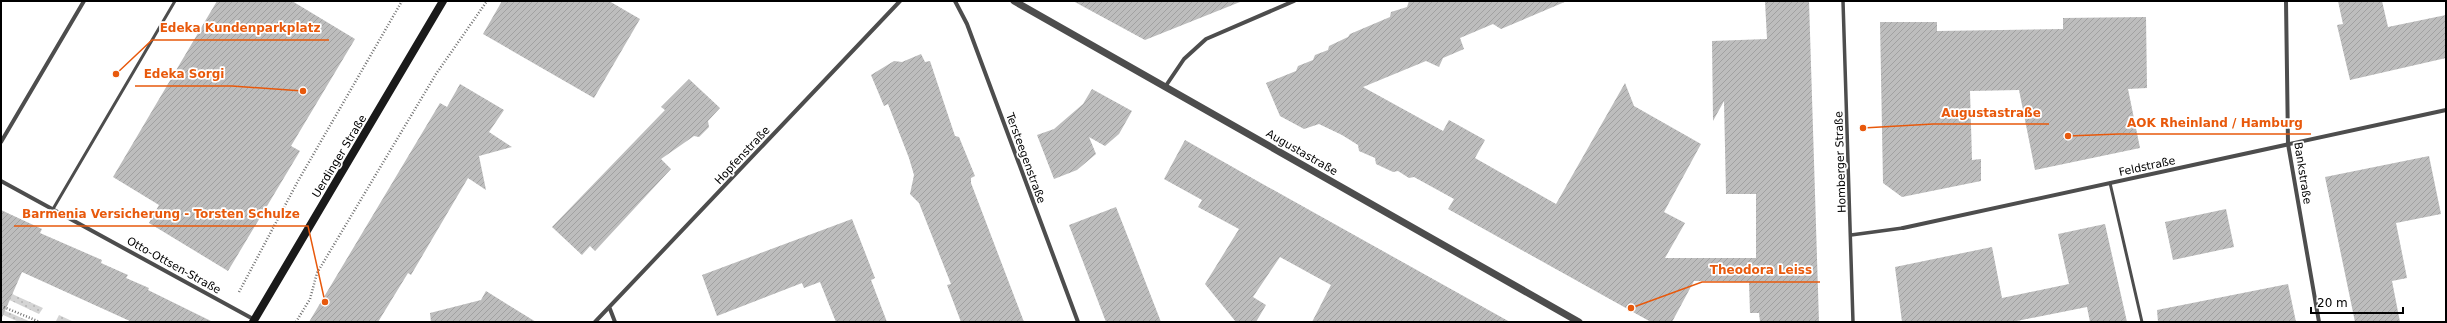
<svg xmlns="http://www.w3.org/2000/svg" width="2447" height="323" font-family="'DejaVu Sans',sans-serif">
<defs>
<pattern id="grass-dots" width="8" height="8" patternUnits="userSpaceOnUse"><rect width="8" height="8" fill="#d4d4d4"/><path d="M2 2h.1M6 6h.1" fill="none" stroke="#b4b4b4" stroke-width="1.8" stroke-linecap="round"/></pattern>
<pattern id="building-hatch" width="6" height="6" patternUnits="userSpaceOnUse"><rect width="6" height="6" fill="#bdbdbd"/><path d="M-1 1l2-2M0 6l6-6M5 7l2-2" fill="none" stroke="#a1a1a1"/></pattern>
</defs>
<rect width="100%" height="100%" fill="#fff"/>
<!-- grass -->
<g fill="url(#grass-dots)">
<polygon points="1,289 43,308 39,314 1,296"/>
<polygon points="1,309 31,322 19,322 1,314"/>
<polygon points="59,315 74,322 56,321"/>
</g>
<!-- building -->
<g fill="url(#building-hatch)">
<polygon points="217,1 292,1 355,39 291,146 300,151 228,271 149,223 159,205 113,177"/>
<polygon points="502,1 609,1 640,19 594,98 483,34"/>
<polygon points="1073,1 1240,1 1240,2 1145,40"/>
<polygon points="1409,1 1567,1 1501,29 1493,24 1460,38 1464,49 1443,58 1439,67 1426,61 1363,87 1443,131 1449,120 1485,140 1475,158 1556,204 1625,83 1634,106 1701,144 1664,212 1685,223 1665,258 1756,258 1756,194 1726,194 1724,101 1713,121 1712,41 1767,39 1765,1 1809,1 1819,322 1760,322 1759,313 1750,313 1749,282 1694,281 1672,322 1651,322 1448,209 1454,199 1414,177 1409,178 1398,171 1393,172 1376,164 1375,158 1359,151 1358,145 1342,135 1319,124 1304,129 1280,116 1266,83 1296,71 1298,66 1313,60 1315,55 1328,50 1329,46 1348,37 1350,34 1390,17 1391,12 1407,7"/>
<polygon points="2338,1 2382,1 2388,27 2446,15 2446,58 2350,80 2337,25 2343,24"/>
<polygon points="2146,17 2147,88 2128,89 2140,148 2035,170 2019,90 1970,91 1972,160 1981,159 1981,181 1902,197 1883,183 1880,22 1937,22 1937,31 2063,29 2063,18"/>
<polygon points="921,54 925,62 930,61 955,136 959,137 975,176 971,178 971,183 1024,322 961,322 947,285 951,284 919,203 910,194 914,175 909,158 888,104 884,106 871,75 894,61 902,62"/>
<polygon points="689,79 720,108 708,121 709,127 699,137 694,136 661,159 671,169 595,251 590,246 582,255 552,227 665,110 661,107"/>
<polygon points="460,84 504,110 489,132 512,147 479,156 486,190 468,178 411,275 408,273 378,322 309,322 440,103 447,107"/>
<polygon points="1092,89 1132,111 1119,134 1105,146 1089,137 1096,154 1077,170 1054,179 1037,135 1054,129 1083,104"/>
<polygon points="1185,140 1252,178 1510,322 1312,322 1331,285 1280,257 1253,297 1266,305 1256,322 1236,322 1205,284 1239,229 1198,207 1202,200 1164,179"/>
<polygon points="2429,156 2441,214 2396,223 2407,278 2392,281 2400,322 2355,322 2325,177"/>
<polygon points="1116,207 1133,250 1161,322 1106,322 1069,225"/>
<polygon points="2226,209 2234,247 2173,260 2165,222"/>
<polygon points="1,210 42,229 40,233 102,260 101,263 128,275 126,278 149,288 148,290 213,322 132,322 22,272 1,320"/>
<polygon points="852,219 875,278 871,280 887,322 836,322 820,282 804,288 802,283 717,316 702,275"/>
<polygon points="2105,224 2127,322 2090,322 2087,307 2012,322 1902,322 1895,267 1992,247 2002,298 2069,284 2058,234"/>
<polygon points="2288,284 2296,322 2158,322 2157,310"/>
<polygon points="486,291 536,322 431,322 430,313 481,300"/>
</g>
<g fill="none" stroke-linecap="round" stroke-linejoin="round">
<!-- path -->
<g stroke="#6f6f6f" stroke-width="2.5" stroke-dasharray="1 2" stroke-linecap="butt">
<polyline points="239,292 298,181 402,1"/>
<polyline points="1,306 40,322"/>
<polyline points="296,322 310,299 317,273 436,74 487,1"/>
</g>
<!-- service -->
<g stroke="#4d4d4d" stroke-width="3">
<polyline points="2110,183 2142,322"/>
<polyline points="53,209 175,1"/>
</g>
<!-- pedestrian -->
<g stroke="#4d4d4d" stroke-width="3.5">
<polyline points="1843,1 1853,322"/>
<polyline points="1851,235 1903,228"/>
</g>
<!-- minor -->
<g stroke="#4d4d4d" stroke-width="4">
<polyline points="955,1 967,24 1078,322"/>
<polyline points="2286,1 2288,144 2319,322"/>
<polyline points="1165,87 1184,59 1206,39 1294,1"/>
<polyline points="1,142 84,1"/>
<polyline points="1,181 255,320"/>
<polyline points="1903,228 2446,110"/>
<polyline points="610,309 615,322"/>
<polyline points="595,322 900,1"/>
</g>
<!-- tertiary -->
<polyline stroke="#4d4d4d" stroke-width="7" points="1014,1 1579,322"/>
<!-- secondary -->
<polyline stroke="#1a1a1a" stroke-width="8" points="253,322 443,1"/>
</g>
<g text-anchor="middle" stroke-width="3.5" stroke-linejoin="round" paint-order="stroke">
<!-- street labels -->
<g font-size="11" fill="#000" stroke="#fff">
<text transform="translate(1302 152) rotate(30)" y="4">Augustastraße</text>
<text transform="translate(742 155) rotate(-47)" y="4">Hopfenstraße</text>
<text transform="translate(339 156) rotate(-59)" y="4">Uerdinger Straße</text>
<text transform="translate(1026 158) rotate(70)" y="4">Tersteegenstraße</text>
<text transform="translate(1840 162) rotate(-92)" y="4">Homberger Straße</text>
<text transform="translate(2147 166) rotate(-12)" y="4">Feldstraße</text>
<text transform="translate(2303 173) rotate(81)" y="4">Bankstraße</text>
<text transform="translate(174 265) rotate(29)" y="4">Otto-Ottsen-Straße</text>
</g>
</g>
<!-- callouts -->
<path fill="none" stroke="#e8590c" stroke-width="1.5" d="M116 74L152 40H329M303 91L232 86H135M1863 128L1933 124H2049M2068 136L2119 134H2311M325 302L308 226H14M1631 308L1702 282H1820"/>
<g fill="#e8590c" stroke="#fff" stroke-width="1.5">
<circle cx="116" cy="74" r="4"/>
<circle cx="303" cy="91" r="4"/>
<circle cx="1863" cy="128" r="4"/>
<circle cx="2068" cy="136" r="4"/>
<circle cx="325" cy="302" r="4"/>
<circle cx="1631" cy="308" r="4"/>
</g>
<g font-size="12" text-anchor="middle" font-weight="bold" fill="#e8590c" stroke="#fff" stroke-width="3.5" stroke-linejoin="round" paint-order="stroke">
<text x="240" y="32">Edeka Kundenparkplatz</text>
<text x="184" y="78">Edeka Sorgi</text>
<text x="1991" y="117">Augustastraße</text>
<text x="2215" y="127">AOK Rheinland / Hamburg</text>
<text x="161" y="218">Barmenia Versicherung - Torsten Schulze</text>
<text x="1761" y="274">Theodora Leiss</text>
</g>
<!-- border -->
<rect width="2447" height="323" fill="none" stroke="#000000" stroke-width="4"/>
<!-- scale -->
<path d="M2311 307v6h92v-6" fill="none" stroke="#000000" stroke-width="2"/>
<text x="2317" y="307" font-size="12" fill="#000000" stroke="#ffffff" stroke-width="3" paint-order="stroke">20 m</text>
</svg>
